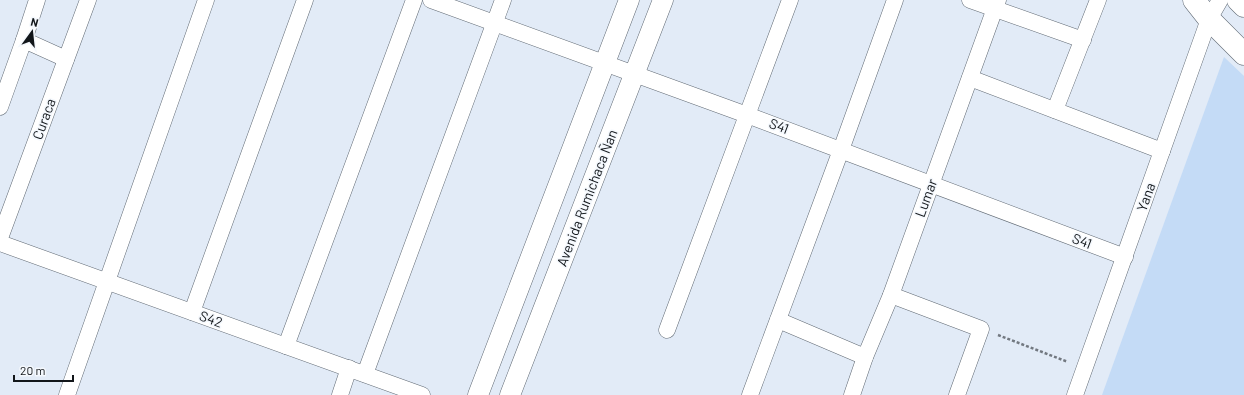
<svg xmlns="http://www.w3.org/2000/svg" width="1244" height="395" font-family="Barlow,sans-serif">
<rect width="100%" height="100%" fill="#e2ebf7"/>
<!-- green -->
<polygon fill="#c4dbf6" points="1224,57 1244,76 1244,395 1102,395"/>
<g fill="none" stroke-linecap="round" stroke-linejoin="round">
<!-- minor casing -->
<g stroke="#616a74" stroke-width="17">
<g id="minor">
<polyline points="431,0 747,115 1125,257"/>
<polyline points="970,0 1083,40"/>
<polyline points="24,40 37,0"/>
<polyline points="970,78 1162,151"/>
<polyline points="0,107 24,40 66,59"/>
<polyline points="1055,110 1098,0"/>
<polyline points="0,238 88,0"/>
<polyline points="0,243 422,395"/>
<polyline points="891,295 981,329 957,395"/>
<polyline points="192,312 305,0"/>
<polyline points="778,320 865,357"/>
<polyline points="667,330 790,0"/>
<polyline points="286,346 414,0"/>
<polyline points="365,374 503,0"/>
<polyline points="67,395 206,0"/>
<polyline points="340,395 349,368"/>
<polyline points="750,395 841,150 895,0"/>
<polyline points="852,395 865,357 891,295 998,0"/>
<polyline points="1075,395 1209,19 1220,0"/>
</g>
</g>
<!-- tertiary casing -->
<g stroke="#616a74" stroke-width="21">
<g id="tertiary">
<polyline points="478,395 629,0"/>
<polyline points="510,395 663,0"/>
</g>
</g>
<!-- secondary casing -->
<g stroke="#616a74" stroke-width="23">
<g id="secondary">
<polyline points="1194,0 1209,19 1244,54"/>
<polyline points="1238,0 1244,6"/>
</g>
</g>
<!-- path -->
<polyline stroke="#727880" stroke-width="2.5" stroke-dasharray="3 2" stroke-linecap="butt" points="998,335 1068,362"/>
<!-- minor -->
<use href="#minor" stroke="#fff" stroke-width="16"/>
<!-- tertiary -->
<use href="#tertiary" stroke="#fff" stroke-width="20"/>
<!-- secondary -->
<use href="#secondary" stroke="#fff" stroke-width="22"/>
</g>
<g text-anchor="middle" stroke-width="3" stroke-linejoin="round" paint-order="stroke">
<!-- street labels -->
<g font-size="14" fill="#12161a" stroke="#f4f8fd">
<text transform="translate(44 119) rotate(-70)" y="5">Curaca</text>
<text transform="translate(779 126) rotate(21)" y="5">S41</text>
<text transform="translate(1146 197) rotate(-70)" y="5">Yana</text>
<text transform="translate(587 198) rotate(-69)" y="5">Avenida Rumichaca Ñan</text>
<text transform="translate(926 198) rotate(-70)" y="5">Lumar</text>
<text transform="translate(1082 241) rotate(21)" y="5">S41</text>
<text transform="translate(211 319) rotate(20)" y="5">S42</text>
</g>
</g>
<!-- north arrow -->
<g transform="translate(32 32) rotate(15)" stroke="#f4f8fd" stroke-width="3" paint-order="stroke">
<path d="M0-3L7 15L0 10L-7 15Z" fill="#12161a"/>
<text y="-6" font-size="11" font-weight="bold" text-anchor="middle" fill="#12161a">N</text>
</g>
<!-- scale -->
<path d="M14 375v6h59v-6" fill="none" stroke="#12161a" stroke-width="2"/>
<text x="20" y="375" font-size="12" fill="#12161a" stroke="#f4f8fd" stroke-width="3" paint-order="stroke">20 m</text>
</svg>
